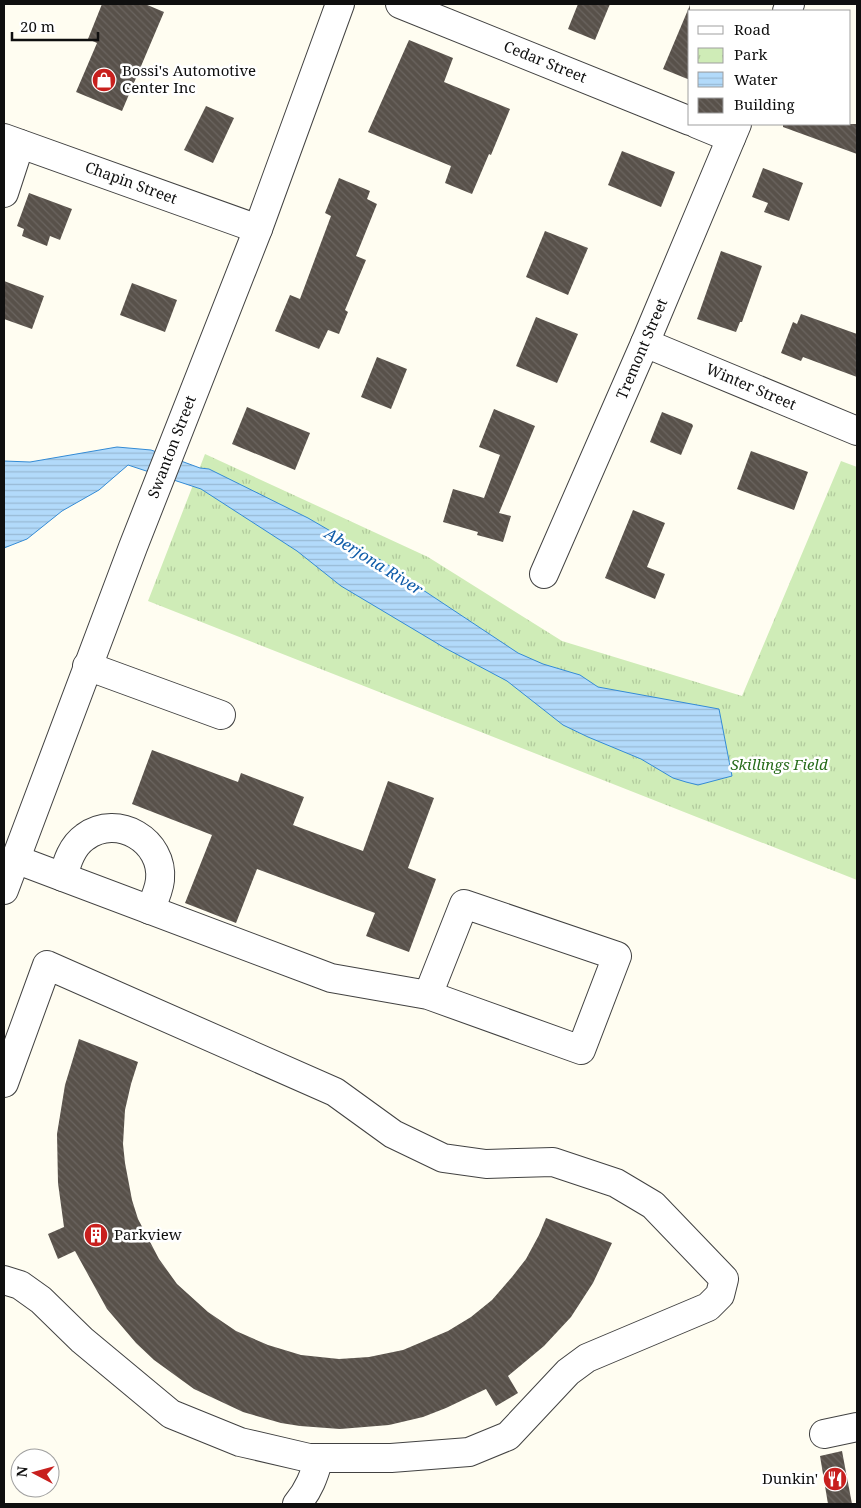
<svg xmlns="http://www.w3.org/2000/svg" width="861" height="1508" font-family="'Noto Serif',serif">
<defs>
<pattern id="park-tufts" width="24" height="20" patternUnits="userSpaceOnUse" patternTransform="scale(1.25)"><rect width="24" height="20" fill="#cfecb7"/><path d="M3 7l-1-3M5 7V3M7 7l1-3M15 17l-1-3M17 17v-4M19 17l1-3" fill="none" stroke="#b1c99c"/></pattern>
<pattern id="water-rules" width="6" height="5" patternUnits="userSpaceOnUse" patternTransform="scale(1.25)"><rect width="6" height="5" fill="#b2dafa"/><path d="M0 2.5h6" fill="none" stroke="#98bad5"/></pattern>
<pattern id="building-back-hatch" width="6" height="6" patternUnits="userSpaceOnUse" patternTransform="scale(1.25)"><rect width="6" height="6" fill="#58514a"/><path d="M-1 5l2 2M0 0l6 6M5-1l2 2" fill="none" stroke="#6b6560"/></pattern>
</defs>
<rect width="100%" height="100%" fill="#fffdf1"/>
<!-- park -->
<polygon fill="url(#park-tufts)" points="205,454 428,557 562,641 742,696 841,461 857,467 857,880 148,601"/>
<!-- water -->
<polygon fill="url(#water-rules)" stroke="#348bd5" points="117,447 151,450 200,468 209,469 308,518 384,562 420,588 518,653 543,664 580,675 598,687 719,709 732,776 698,785 686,782 673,778 641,759 588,737 563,725 507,681 445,648 341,586 297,551 201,489 128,465 99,490 62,511 27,539 4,548 4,461 30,462"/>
<!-- building -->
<g fill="url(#building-back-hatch)">
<polygon points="102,4 145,4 164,12 122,111 76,92 97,43 88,39"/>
<polygon points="578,4 610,4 595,40 568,29"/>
<polygon points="690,5 690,80 663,69"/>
<polygon points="409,40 453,58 444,82 510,109 491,155 489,154 472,194 445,183 451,166 368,132"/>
<polygon points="206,106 234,118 213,163 184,150"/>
<polygon points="783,124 857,124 857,154 783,127"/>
<polygon points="622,151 675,172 661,207 608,185"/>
<polygon points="763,168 803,183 789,221 764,212 768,203 752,197"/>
<polygon points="339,178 370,191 367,199 377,204 356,256 366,260 345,310 348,312 339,334 328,330 319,349 275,331 290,295 300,299 331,216 325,213"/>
<polygon points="29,193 72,209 60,240 50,236 47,246 22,236 24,229 17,226"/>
<polygon points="545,231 588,248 568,295 526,277"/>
<polygon points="721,251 762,266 742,322 740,322 736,332 697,319"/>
<polygon points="4,281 44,296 32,329 4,319"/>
<polygon points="132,283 177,300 165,332 120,315"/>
<polygon points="801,314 857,334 857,377 803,357 801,361 781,353 793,322 797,324"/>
<polygon points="536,317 578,334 557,383 516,366"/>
<polygon points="377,357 407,369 391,409 361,397"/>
<polygon points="247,407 310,433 295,470 232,444"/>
<polygon points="494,409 535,426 499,513 511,516 503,542 477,535 478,532 443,522 453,489 484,498 500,455 479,447"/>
<polygon points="662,412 692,424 693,426 681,455 650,442"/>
<polygon points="751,451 808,472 794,510 737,489"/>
<polygon points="633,510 665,523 647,567 665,574 655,599 605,578"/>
<polygon points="152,750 238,782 241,773 304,797 293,825 363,851 388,781 434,798 408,868 436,879 409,952 366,936 375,913 257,869 236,923 185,903 212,835 132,804"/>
<polygon points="79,1039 138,1062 131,1084 125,1110 123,1144 125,1163 132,1200 138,1219 159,1259 177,1284 208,1312 236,1331 268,1345 301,1355 339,1359 369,1357 403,1350 448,1331 471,1317 492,1300 512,1277 526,1259 539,1235 546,1218 612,1243 593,1283 571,1317 544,1346 508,1376 518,1393 496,1406 486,1389 446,1408 423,1417 389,1425 340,1429 300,1426 281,1423 243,1412 194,1389 154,1360 136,1343 107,1309 75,1251 58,1259 48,1234 64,1227 58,1183 57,1134 65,1085"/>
<polygon points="842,1451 852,1504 828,1504 820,1456"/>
</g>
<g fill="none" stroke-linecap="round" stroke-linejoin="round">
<!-- minor casing -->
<g stroke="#424242" stroke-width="30">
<g id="minor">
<polyline points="400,4 690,121"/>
<polyline points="787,11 790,4"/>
<polyline points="697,124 731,138"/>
<polyline points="4,138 258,229"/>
<polyline points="4,193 20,144"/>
<polyline points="645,343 857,431"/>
<polyline points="544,574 645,343 737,124"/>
<polyline points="87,666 221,715"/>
<polyline points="15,859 331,978 428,995 581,1050 617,956 464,904 428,995"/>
<path d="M63,877c4,-15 9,-31 22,-40 33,-24 79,4 75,43 -1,10 -6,21 -10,30"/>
<polyline points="4,890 133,547 258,229 340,4"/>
<polyline points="4,1083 47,965 335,1092 393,1134 443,1158 486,1164 553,1162 616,1183 653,1205 724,1279 720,1295 708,1307 587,1358 568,1372 508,1436 469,1452 391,1458 309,1458 240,1442 171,1414 82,1340 41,1300 20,1285 4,1280"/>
<polyline points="824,1434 857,1427"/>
<path d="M297,1504c12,-14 17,-28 22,-46"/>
</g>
</g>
<!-- minor -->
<use href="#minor" stroke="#fff" stroke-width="28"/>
</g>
<!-- icons -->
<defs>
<g id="shop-disc" transform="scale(1.25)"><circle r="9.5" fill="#c8201e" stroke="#fff"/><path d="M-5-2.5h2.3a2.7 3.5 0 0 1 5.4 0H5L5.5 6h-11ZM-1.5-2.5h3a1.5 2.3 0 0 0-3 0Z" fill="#fff"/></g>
<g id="building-disc" transform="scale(1.25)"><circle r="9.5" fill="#c8201e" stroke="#fff"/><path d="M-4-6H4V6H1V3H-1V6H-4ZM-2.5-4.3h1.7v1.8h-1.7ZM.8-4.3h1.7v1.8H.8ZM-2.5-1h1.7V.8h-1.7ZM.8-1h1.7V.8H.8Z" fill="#fff"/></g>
<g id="restaurant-disc" transform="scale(1.25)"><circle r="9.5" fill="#c8201e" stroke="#fff"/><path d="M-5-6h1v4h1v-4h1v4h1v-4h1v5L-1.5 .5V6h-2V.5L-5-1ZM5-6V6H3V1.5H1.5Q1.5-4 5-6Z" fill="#fff"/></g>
</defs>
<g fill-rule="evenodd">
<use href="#shop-disc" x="104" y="80"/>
<use href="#building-disc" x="96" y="1235"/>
<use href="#restaurant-disc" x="835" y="1479"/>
</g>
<g text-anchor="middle" stroke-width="5" stroke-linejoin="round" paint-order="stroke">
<!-- street labels -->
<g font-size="15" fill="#0f0f0f" stroke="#fff">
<text transform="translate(545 62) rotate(22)" y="5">Cedar Street</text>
<text transform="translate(131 183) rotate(20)" y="5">Chapin Street</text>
<text transform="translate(642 349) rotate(-67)" y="5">Tremont Street</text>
<text transform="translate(751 387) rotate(23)" y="5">Winter Street</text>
<text transform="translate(172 447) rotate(-69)" y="5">Swanton Street</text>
</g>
<!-- poi labels -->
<g font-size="15" fill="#0f0f0f" stroke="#fff" text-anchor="start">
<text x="122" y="76">Bossi's Automotive<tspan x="122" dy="17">Center Inc</tspan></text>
<text x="114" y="1240">Parkview</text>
<text x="818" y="1484" text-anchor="end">Dunkin'</text>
</g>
<!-- park labels -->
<g font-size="15" font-style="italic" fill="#266b1a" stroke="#fff">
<text x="779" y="770">Skillings Field</text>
</g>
<!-- water labels -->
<g font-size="16" font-style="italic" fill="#105ca9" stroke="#fff">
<text transform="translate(374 561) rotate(32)" y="6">Aberjona River</text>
</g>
</g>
<!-- border -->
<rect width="861" height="1508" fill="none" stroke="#0f0f0f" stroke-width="10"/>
<!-- legend -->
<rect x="688" y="10" width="162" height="115" fill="#ffffff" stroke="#9f9f9f"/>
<rect x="698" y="26" width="25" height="8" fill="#ffffff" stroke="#9f9f9f"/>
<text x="734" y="35" font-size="15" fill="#0f0f0f">Road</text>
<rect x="698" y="48" width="25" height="15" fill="url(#park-tufts)" stroke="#9f9f9f"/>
<text x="734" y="60" font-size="15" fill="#0f0f0f">Park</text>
<rect x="698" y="72" width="25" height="15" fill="url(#water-rules)" stroke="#9f9f9f"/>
<text x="734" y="85" font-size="15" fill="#0f0f0f">Water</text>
<rect x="698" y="98" width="25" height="15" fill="url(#building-back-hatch)" stroke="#9f9f9f"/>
<text x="734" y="110" font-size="15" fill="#0f0f0f">Building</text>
<!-- north arrow -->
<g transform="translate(35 1473) rotate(276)"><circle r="24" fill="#ffffff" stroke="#9f9f9f"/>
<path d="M0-4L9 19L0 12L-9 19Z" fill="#c8201e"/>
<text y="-8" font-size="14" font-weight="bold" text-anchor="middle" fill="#0f0f0f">N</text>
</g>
<!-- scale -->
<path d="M12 32v8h86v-8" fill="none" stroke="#0f0f0f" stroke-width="2.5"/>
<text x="20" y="32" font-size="15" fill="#0f0f0f" stroke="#ffffff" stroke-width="4" paint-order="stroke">20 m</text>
</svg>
